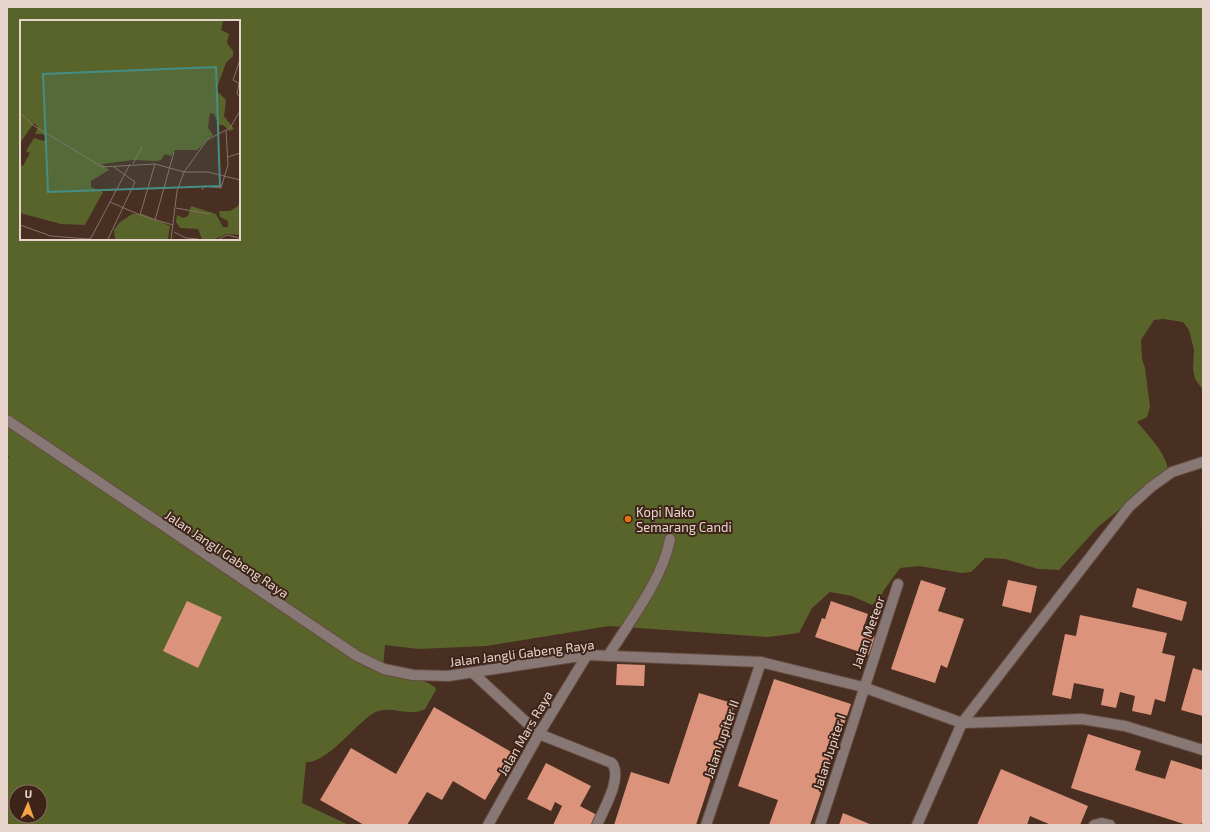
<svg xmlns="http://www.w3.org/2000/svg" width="1210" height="832" font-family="'Exo 2',sans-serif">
<rect width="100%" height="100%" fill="#492e22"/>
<!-- built -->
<polygon fill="#553424" points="1201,474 1203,474 1203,521 1200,521"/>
<!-- green -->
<path fill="#59642b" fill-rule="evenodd" d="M7,7h1196v383l-8,-11 -2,-10 1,-19 -5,-20 -6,-8 -20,-3 -9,1 -13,20 1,19 3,9 5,39 -3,10 -10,5c11,13 29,31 31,48l-70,57 -39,43 -21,-1 -33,-10 -20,-1 -14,14 -9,1 -43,-7 -19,2 -16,22 -4,9 -8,6 -20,-9 -22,-4 -18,16 -13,25 -31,4 -159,-11 -123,20 -68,3 -33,-4 -2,22 45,16 7,4 1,3 -11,19c-17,9 -37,-6 -53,5 -17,11 -46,50 -66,48l-4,41 47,22h-342v-367l2,-1 -2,-4zM21,21h218v218h-218zM16,792h24v24h-24z"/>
<!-- building -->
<g fill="#dc937b">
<polygon points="921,580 946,588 938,611 964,619 947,668 941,665 935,683 891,669"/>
<polygon points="1008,580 1037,586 1031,613 1002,606"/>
<polygon points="1137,588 1187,602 1182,621 1132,607"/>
<polygon points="187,601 222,617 198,668 163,651"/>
<polygon points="831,601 868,614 862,632 875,637 869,655 815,637 822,618 825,619"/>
<polygon points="1080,615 1167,633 1162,653 1175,656 1165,702 1155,699 1151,715 1132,711 1135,696 1120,692 1116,708 1101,705 1104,689 1074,683 1071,699 1052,695 1065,634 1076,636"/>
<polygon points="617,664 645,665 644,686 616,685"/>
<polygon points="1193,668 1203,671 1203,716 1181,710"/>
<polygon points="774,679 851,704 810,825 769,825 778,800 738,786"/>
<polygon points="699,693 735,704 696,825 614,825 631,772 669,784"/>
<polygon points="434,707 513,753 485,800 453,781 442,800 427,792 407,825 364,825 320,800 351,748 396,774"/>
<polygon points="1088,734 1141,751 1135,770 1144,773 1165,779 1171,760 1203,770 1203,818 1201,825 1187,825 1071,788"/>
<polygon points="546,763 591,786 580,806 597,815 592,825 553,825 562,806 555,802 551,811 527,799"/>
<polygon points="1001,769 1088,806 1080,825 1051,825 1030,816 1027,825 977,825"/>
<polygon points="843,813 872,825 839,825"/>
</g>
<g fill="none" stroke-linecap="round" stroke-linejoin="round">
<!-- minor casing -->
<g stroke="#654c41" stroke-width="12">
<g id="minor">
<polyline points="7,420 357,656 384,669 413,675 448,676 587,655 761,662 863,687 962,723 1082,719 1125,726 1203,750"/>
<path d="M608,656c21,-34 55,-77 62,-117"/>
<path d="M473,673l66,61 73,29c11,15 -9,47 -15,62"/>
<polyline points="488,825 539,734 587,655"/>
<polyline points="706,825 761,662"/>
<polyline points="820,825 898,584"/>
<polyline points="917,825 962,723 1129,507 1151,487 1172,472 1203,462"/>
<polyline points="1094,825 1102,823 1110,825"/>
</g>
</g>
<!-- minor -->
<use href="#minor" stroke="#887875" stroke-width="10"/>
</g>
<!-- markers -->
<circle fill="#e8710a" stroke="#3e2418" stroke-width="1.5" cx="628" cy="519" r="4"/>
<g text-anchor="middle" stroke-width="4" stroke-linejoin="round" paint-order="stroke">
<!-- poi labels -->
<g font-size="13" fill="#e7d5cd" stroke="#3e2418" text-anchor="start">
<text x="636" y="517">Kopi Nako<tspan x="636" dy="15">Semarang Candi</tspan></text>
</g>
<!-- street labels -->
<g font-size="13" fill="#e7d5cd" stroke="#3e2418">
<text transform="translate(227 554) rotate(34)" y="5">Jalan Jangli Gabeng Raya</text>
<text transform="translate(868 632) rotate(-71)" y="5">Jalan Meteor</text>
<text transform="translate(522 653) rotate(-7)" y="5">Jalan Jangli Gabeng Raya</text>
<text transform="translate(525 733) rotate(-60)" y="5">Jalan Mars Raya</text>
<text transform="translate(721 739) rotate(-71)" y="5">Jalan Jupiter II</text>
<text transform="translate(829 752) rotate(-72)" y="5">Jalan Jupiter I</text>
</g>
</g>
<!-- overview -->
<g transform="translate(20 20)">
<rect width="220" height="220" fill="#492e22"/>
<path d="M0,1h203l-2,9 8,4 -2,9 6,8v5l-7,7 -10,27 10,10 -2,16 10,13 -4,2 -7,-6h-4l-5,-11 -4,-1 -2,15 5,7 -16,15h-22l-4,6 -6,-2 -4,6 -5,1 -23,-1 -31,4 7,6 -18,11v6l12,5 -18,33 -24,-1 -41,-11v-48l3,1 7,-13 -4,-2 8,-13 9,3 4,-2 -4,-5h-8l3,-7 -4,-4 -14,20zM220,179v36l-14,-1 -11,5h-13l-4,-10 -18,-1 -4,-6 1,-7 6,3 5,-2 3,-10 25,8 7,13h5v-6l-8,-4 -1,-6h11l8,-5zM112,194h11l27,12 -2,13h-53l-1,-9 5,-7z" fill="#59642b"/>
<path fill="none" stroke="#887166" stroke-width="1" d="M220,40l-7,20 6,3 -2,11 3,3M0,93l13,12 69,42 53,-3 29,8h24l32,8M208,137l12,-4M113,144l9,-17M182,170l2,-4 17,2 7,-23 -2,-35M90,182l30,13 33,10M156,188l33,6M120,195l15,-51M135,200l19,-68M0,205l31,11 37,3M154,212l12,6 12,1M68,219l3,-1 39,-74M88,219l27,-57 -21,-15M151,219l6,-48 7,-19 23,-32 23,-12 10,-17M199,219l8,-4 13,3"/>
<path fill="#458e86" fill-opacity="0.15" stroke="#458e86" stroke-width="2" d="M196,47l4,119 -172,6 -5,-118z"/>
<rect width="220" height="220" fill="none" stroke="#e7d5cd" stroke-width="2"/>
</g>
<!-- border -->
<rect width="1210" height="832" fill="none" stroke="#e7d5cd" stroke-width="16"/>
<!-- north arrow -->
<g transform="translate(28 804) rotate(2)"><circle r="19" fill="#3e2418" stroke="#826b60"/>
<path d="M0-3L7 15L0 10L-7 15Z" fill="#f4a443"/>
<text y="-6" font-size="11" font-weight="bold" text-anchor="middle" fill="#e7d5cd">U</text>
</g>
</svg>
